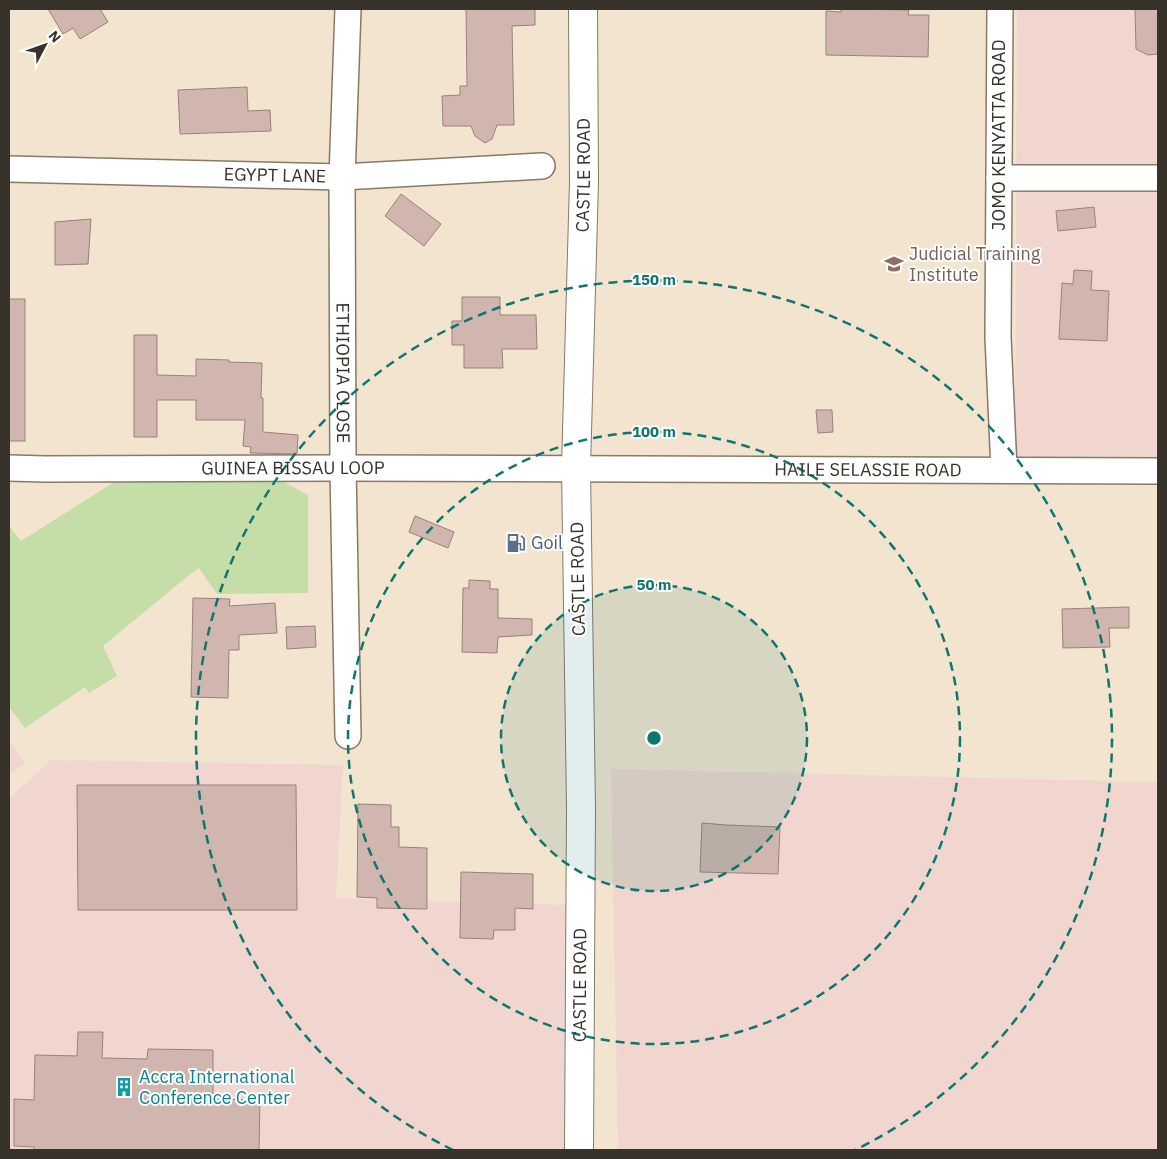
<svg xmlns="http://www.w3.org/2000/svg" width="1167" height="1159" font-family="'IBM Plex Sans',sans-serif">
<rect width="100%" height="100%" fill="#f2e4cf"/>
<!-- commercial -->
<g fill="#f0d6cf">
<polygon points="1017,9 1158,9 1158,459 1015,459"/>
<polygon points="9,741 25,763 9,775"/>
<polygon points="51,760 343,765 336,898 567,905 569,1150 9,1150 9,799"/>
<polygon points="611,769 1158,782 1158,1150 618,1150"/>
</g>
<!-- green -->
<polygon fill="#c5dda7" points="116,481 282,481 308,495 308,593 217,594 199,568 189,575 103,646 117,676 89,693 85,687 25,728 9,707 9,526 21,541"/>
<!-- building -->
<g fill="#d1b6af" stroke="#9a817a">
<polygon points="48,9 100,9 108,22 80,39 73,28 63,34"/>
<polygon points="466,9 535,9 535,25 512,26 514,125 497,125 492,139 485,143 475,136 471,126 443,126 442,96 460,95 460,86 467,86"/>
<polygon points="841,9 909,10 908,15 929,15 928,57 826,55 826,11 841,12"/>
<polygon points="1135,9 1158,9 1158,54 1148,55 1136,49"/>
<polygon points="247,87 248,111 270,110 271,131 180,134 178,90"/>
<polygon points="401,194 441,224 424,246 385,216"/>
<polygon points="1094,207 1096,227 1058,231 1056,211"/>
<polygon points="91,219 88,264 55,265 55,222"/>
<polygon points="1074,270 1092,271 1091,290 1109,291 1107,341 1059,339 1062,283 1073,284"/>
<polygon points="462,297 500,297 500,315 536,315 537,349 502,349 503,368 464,368 464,345 452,345 452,321 462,321"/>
<rect x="9" y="299" width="16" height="142"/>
<polygon points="134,335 157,335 157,375 196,376 196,359 229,360 229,362 262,363 261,398 263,398 263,432 298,435 297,454 250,453 251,447 243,446 245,420 196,420 196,400 157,400 157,437 134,437"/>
<polygon points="816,410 832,410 833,432 818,433"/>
<polygon points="415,516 454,532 448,548 409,532"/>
<polygon points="469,580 490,581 490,589 498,589 498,618 532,619 532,635 498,637 497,653 462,652 463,588 469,588"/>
<polygon points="193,598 230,599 229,606 275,603 277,633 239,635 239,650 229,650 228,698 191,697"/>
<polygon points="1129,607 1129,628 1109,628 1110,647 1063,648 1062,609"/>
<polygon points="315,626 316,647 287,649 286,627"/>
<polygon points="77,785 296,785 297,910 78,910"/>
<polygon points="358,804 391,805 391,827 399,827 399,847 427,848 427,909 377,908 377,898 357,897"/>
<polygon points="702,823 726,825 780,827 778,874 700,872"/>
<polygon points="461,872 533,874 533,909 515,908 515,930 494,930 493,939 460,938"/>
<polygon points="78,1032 103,1032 102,1058 147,1059 148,1049 213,1050 213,1099 260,1100 259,1150 34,1150 34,1147 14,1146 14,1099 34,1100 35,1055 77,1056"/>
</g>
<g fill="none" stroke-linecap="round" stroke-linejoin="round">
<!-- street casing -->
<g stroke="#877a67" stroke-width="28">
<g id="street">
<path id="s1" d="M348,9l-6,168 1,291 5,268"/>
<polyline points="1000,9 998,337 1004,470"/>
<path id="s2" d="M9,169l333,8 200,-11"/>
<polyline points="999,178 1158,178"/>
<path id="s3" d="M9,468l36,1 298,-1 815,3"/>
</g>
</g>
<!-- secondary casing -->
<g stroke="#877a67" stroke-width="30">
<g id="secondary">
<path id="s4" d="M579,1150l2,-342 -5,-340 8,-287 -1,-172"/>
</g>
</g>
<!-- street -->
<use href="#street" stroke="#fff" stroke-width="25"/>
<!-- secondary -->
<use href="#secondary" stroke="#fff" stroke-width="28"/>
</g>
<!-- distance rings -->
<circle cx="654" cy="738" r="153" fill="#0f766e" fill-opacity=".12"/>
<g fill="none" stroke="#0f766e" stroke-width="2.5" stroke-dasharray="9 6">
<circle cx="654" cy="738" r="153"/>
<circle cx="654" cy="738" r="306"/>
<path d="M453 1150A458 458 0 1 1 855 1150"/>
</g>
<!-- icons -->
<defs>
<g id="school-bare" transform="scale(1.5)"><path d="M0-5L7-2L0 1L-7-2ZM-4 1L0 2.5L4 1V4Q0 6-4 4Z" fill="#8d6e63" stroke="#fff" stroke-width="2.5" paint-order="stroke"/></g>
<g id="fuel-bare" transform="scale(1.5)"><path d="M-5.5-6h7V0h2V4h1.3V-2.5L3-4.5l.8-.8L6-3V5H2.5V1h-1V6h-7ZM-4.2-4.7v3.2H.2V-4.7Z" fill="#5c6f8a" stroke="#fff" stroke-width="2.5" paint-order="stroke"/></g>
<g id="building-bare" transform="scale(1.5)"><path d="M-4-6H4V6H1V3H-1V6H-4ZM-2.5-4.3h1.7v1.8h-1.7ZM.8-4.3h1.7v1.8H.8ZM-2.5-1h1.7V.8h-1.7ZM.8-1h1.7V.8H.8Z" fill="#0f9aa8" stroke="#fff" stroke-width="2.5" paint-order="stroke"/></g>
</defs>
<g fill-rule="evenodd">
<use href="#school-bare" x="894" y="264"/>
<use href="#fuel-bare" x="516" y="543"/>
<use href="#building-bare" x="124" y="1087"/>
</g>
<g text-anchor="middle" stroke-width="4" stroke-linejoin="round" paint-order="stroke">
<!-- street labels -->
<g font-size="18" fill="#38332a" stroke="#fff">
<text transform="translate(999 135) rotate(-90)" y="6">JOMO KENYATTA ROAD</text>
<text dy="6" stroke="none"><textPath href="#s4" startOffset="975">CASTLE ROAD</textPath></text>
<text dy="6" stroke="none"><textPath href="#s2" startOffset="266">EGYPT LANE</textPath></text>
<text dy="6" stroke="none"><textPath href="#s1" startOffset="364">ETHIOPIA CLOSE</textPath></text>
<text dy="6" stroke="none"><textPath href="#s3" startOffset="284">GUINEA BISSAU LOOP</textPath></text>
<text dy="6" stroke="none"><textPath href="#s3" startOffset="859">HAILE SELASSIE ROAD</textPath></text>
<text transform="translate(578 579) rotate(-91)" y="6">CASTLE ROAD</text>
<text dy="6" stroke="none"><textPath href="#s4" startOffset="165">CASTLE ROAD</textPath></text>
</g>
<!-- education labels -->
<g font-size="18" fill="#785e54" stroke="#fff" text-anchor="start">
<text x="909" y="260">Judicial Training<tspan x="909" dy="21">Institute</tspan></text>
</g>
<!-- service labels -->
<g font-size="18" fill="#4e5e75" stroke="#fff" text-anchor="start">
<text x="531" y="549">Goil</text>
</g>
<!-- culture labels -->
<g font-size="18" fill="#0d838f" stroke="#fff" text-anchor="start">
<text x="139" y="1083">Accra International<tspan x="139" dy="21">Conference Center</tspan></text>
</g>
</g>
<circle cx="654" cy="738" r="8" fill="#0f766e" stroke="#fff" stroke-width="2.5"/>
<g font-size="15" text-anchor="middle" font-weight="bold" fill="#0f766e" stroke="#fff" stroke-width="4" stroke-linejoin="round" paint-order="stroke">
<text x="654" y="285">150 m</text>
<text x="654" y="437">100 m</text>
<text x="654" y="590">50 m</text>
</g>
<!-- border -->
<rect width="1167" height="1159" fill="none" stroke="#38332a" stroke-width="20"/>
<!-- north arrow -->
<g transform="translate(45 45) rotate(49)" stroke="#ffffff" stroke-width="4" paint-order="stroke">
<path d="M0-4L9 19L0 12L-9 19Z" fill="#38332a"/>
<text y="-8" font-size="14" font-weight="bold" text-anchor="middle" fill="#38332a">N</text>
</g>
</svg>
